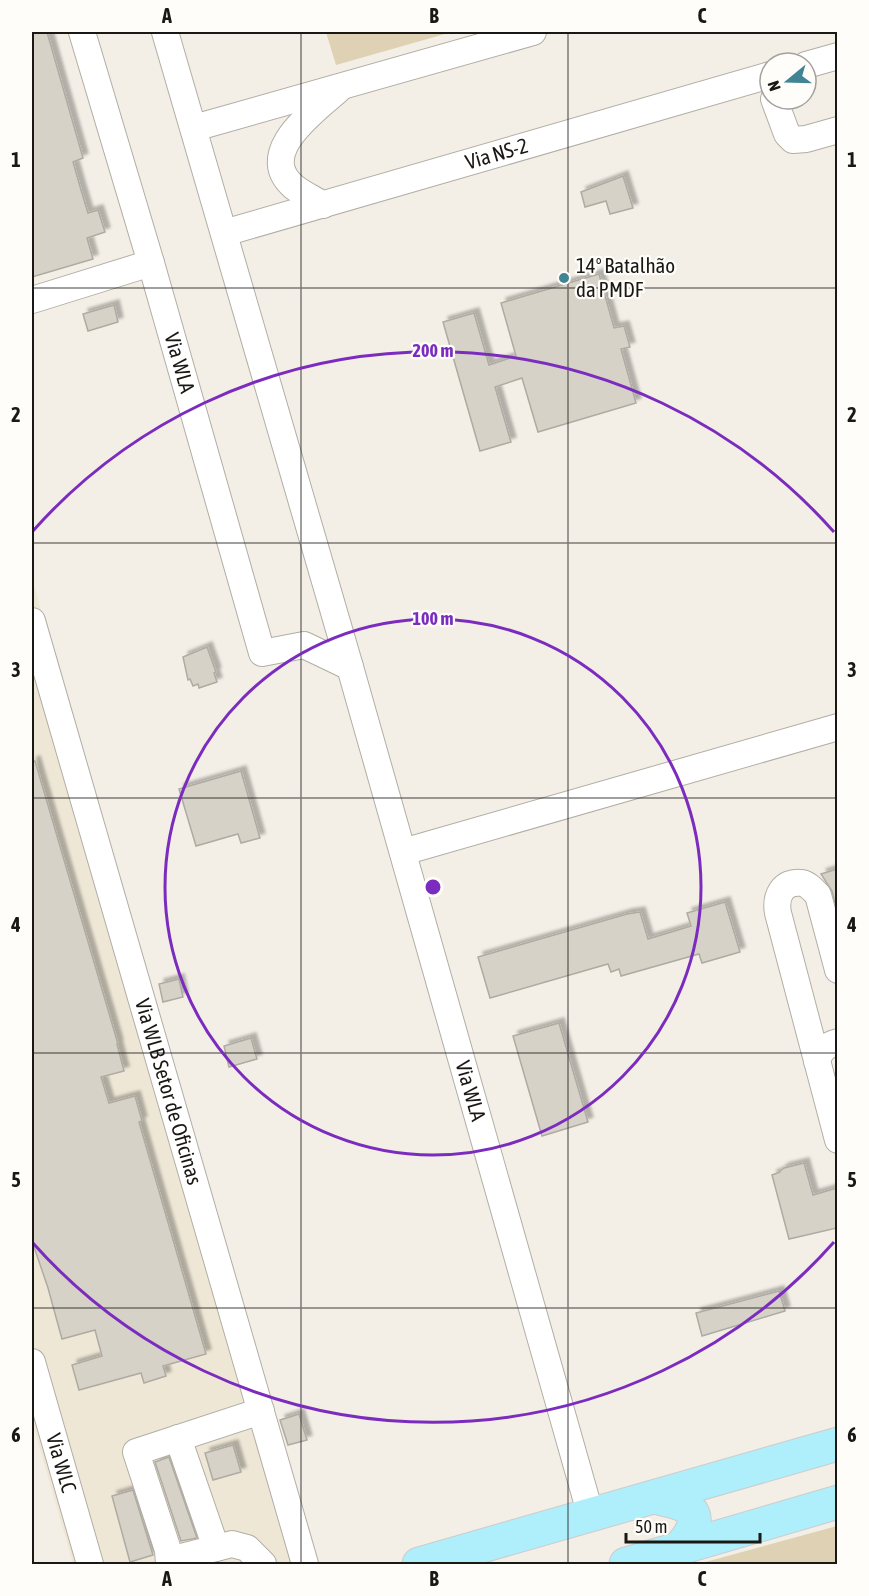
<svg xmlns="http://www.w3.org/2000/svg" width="869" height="1596" font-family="'Asap Condensed',sans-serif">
<defs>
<filter id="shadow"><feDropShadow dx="5" dy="-5" stdDeviation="1.5" flood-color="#0004"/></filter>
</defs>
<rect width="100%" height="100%" fill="#f3efe6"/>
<!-- built -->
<polygon fill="#eee7d6" points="32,579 317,1564 73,1564 32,1421"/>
<!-- green -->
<g fill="#ded1b4">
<polygon points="326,32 452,32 336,65"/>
<polygon points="837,1526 837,1564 698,1564"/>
</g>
<!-- building -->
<g fill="#d6d2c8" stroke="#afaba2" stroke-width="1.5" filter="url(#shadow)">
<polygon points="32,32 47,32 83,158 73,162 81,190 88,213 98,210 105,232 87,238 93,259 32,277"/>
<polygon points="623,176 633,208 610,214 606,201 585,207 581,192"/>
<polygon points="599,274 614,328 624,326 630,347 621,349 636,403 538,432 522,378 495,387 511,442 480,451 443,322 474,313 489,365 516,356 501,303"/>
<polygon points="114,305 118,322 88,331 83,314"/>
<polygon points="207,647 216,672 214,673 217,682 199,688 198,684 193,686 190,679 188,680 183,657"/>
<polygon points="35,761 118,1044 117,1044 124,1071 101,1077 109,1103 135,1096 142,1121 139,1122 206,1354 163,1366 166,1376 144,1383 141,1373 79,1390 72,1365 102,1356 95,1330 62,1339 48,1288 32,1241 32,762"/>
<polygon points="241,771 260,838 241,843 238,834 196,846 179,789"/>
<polygon points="837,869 837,910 832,891 821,874"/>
<polygon points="725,902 740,952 702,963 699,954 621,976 619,969 611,972 608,964 490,998 478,957 627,914 640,912 648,939 691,926 687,913"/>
<polygon points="179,979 183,997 163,1002 159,984"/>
<polygon points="559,1023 588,1122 542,1136 513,1036"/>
<polygon points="251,1038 257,1059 229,1067 224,1046"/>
<polygon points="804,1163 813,1195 837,1188 837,1228 789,1239 772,1175 780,1172 780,1171 784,1168"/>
<polygon points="779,1291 785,1311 702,1336 696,1313"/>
<polygon points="299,1414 307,1440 288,1445 280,1420"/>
<polygon points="233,1445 241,1472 213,1480 205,1453"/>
<polygon points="169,1457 197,1538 181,1541 155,1462"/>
<polygon points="133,1490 153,1555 130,1562 112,1496"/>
</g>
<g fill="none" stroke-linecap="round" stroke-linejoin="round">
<!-- minor casing -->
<g stroke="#b2aea5" stroke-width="28">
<g id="minor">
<path id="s1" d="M82,32l69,231 111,390 42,-8 46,22"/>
<path id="s2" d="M165,32l185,635 241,849"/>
<polyline points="806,65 838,56"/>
<polyline points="774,99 787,134 793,140 806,139 838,130"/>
<polyline points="194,128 533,32"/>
<path d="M323,205c-9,-6 -20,-11 -29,-18 -40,-34 21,-76 44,-97"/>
<path id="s3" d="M224,233l546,-158"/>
<polyline points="32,300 151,263"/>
<path id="s4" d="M32,621l273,943"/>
<polyline points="403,852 838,727"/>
<path d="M838,970l-20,-75c-4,-4 -10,-11 -16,-12 -20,-3 -27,14 -24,30l60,227"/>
<path d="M817,1061c3,-11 9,-16 21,-19"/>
<path id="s5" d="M32,1362l58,202"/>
<polyline points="178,1438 216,1548"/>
<polyline points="169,1560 232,1544 247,1548 263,1564"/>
<polyline points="169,1564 168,1550 136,1452 261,1411"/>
</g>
</g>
<!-- major casing -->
<g stroke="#cdcccc" stroke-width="35">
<g id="major">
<path d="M654,1497c7,2 16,3 24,6 28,9 14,32 0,46"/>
<polyline points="419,1564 838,1444"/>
<polyline points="626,1564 838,1502"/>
</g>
</g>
<!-- minor -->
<use href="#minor" stroke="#fff" stroke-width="26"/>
<!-- major -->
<use href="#major" stroke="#afeefb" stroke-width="33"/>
</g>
<!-- grid -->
<path fill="none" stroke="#1a1815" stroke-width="1.5" stroke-opacity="0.55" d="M301,32v1532M568,32v1532M32,288h806M32,543h806M32,798h806M32,1053h806M32,1308h806"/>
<!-- distance rings -->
<g fill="none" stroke="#7b2cbf" stroke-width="3">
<circle cx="433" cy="887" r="268"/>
<path d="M834 1242A536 536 0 0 1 32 1242M32 532A536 536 0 0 1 834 532"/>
</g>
<!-- markers -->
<circle fill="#418594" stroke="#fefdf9" stroke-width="2" cx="564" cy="278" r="6"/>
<g text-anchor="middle" stroke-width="4.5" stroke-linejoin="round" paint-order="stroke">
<!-- street labels -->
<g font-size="21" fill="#1a1815" stroke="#fefdf9">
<text dy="7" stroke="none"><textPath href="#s3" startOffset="284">Via NS-2</textPath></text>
<text dy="7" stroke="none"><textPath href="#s1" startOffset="345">Via WLA</textPath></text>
<text dy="7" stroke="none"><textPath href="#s2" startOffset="1102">Via WLA</textPath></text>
<text dy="7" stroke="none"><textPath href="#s4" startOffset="490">Via WLB Setor de Oficinas</textPath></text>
<text dy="7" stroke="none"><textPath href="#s5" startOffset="105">Via WLC</textPath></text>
</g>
<!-- poi labels -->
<g font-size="21" fill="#1a1815" stroke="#fefdf9" text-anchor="start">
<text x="576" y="273">14º Batalhão<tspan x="576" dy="24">da PMDF</tspan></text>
</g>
</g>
<circle cx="433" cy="887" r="9" fill="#7b2cbf" stroke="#fefdf9" stroke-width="3"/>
<g font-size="18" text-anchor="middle" font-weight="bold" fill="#7b2cbf" stroke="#fefdf9" stroke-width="4.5" stroke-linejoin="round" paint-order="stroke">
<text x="433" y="357">200 m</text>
<text x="433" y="625">100 m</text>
</g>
<!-- border -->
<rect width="869" height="1596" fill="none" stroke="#fefdf9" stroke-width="66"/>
<!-- north arrow -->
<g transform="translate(788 81) rotate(251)"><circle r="28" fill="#fefdf9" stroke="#a3a19e" stroke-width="1.5"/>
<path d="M0-4.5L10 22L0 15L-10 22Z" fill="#418594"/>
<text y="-9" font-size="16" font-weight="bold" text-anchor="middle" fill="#1a1815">N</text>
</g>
<!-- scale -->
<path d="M626 1533v9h134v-9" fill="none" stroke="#1a1815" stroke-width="3"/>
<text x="635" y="1533" font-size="18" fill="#1a1815" stroke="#fefdf9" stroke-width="4.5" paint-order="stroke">50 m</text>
<rect x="33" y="33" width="803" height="1530" fill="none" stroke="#1a1815" stroke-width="2"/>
<g font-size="20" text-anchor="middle" font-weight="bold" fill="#1a1815">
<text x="167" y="23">A</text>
<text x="434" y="23">B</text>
<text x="702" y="23">C</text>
<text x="16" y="167">1</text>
<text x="852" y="167">1</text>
<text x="16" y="422">2</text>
<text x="852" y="422">2</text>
<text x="16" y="677">3</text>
<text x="852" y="677">3</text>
<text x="16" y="932">4</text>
<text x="852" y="932">4</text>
<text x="16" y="1187">5</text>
<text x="852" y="1187">5</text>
<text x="16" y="1442">6</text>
<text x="852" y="1442">6</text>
<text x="167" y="1586">A</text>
<text x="434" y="1586">B</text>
<text x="702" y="1586">C</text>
</g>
</svg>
